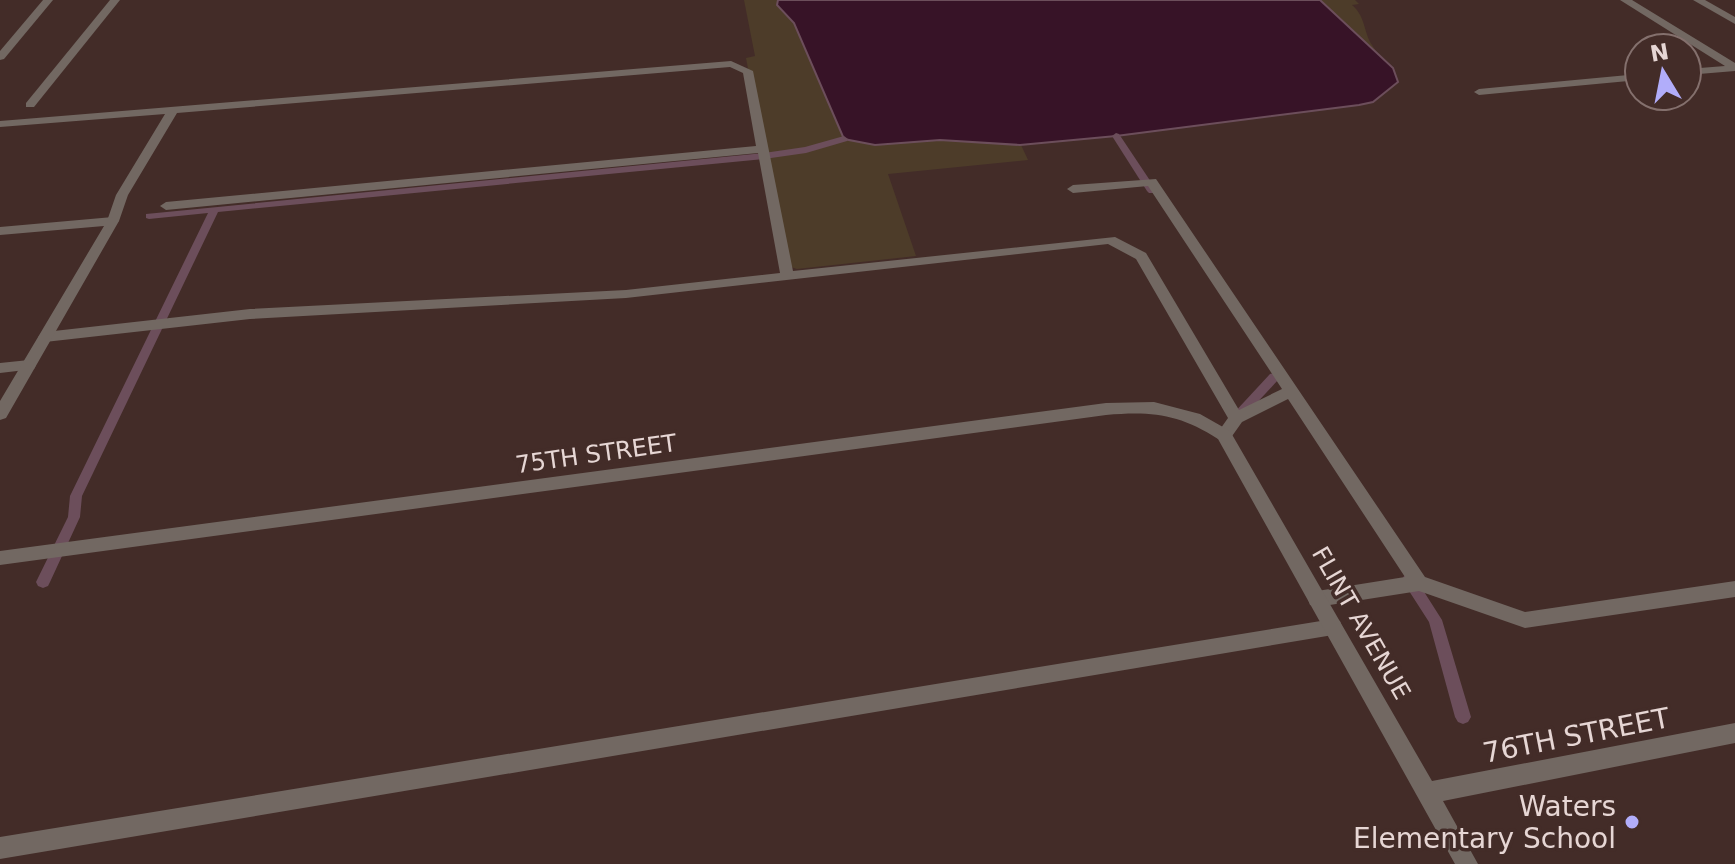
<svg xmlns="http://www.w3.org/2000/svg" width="1735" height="864" font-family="'DejaVu Sans',sans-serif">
<rect width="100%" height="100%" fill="#432c28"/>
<!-- green -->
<path fill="#4d3c29" d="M744,0h611l4,4 -7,1c14,12 11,26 20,40 8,14 20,20 26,37l-25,20 -257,34 -95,9 7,15 -140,14 28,82 -119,13 -12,-4 -39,-207 9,-2z"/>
<!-- water -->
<polygon fill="#371327" stroke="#6c4e5b" stroke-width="2" points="778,0 1320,0 1393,68 1398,82 1373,102 1359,105 1116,136 1020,145 940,140 875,145 844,139 794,23 777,5"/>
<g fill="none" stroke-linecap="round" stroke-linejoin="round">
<!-- stream -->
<g fill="#6c4e5b" fill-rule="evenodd">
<polygon points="1116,133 1119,134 1157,191 1155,193 1149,193 1147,191 1112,136"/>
<polygon points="844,136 848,139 847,141 806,153 764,159 218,212 82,496 80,517 50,582 48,586 43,588 38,586 36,582 68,517 70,496 208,213 149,219 146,218 146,214 764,153 805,147"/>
<polygon points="1274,373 1280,377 1278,380 1240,421 1232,421 1230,418 1232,415 1270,374"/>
<polygon points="1409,574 1414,576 1442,620 1471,717 1468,722 1463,724 1458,722 1455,717 1429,622 1402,580 1404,576"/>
</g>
<!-- service -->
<g fill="#726862" fill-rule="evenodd">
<polygon points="43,0 53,0 4,59 0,60 0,51"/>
<polygon points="110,0 120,0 34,107 26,107 26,103"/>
<polygon points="1620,0 1632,0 1735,63 1735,71 1687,75 1687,69 1725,66"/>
<polygon points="731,61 753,71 793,271 1115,237 1146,253 1239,410 1282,389 1148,186 1073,193 1067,189 1073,185 1156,179 1425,577 1525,612 1735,581 1735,597 1525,628 1419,591 1317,607 1310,605 1308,599 1310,593 1317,591 1405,577 1288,399 1242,422 1230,439 1218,439 1216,435 1228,418 1136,259 1108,244 626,298 250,319 45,342 38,337 45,332 250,309 626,290 780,273 758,153 166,210 160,206 166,202 756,146 743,73 730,67 177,113 128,195 119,221 113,225 107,221 116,195 165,114 0,127 0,121"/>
<polygon points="1639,74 1639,80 1479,95 1474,92 1479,89"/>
<polygon points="29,360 36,365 34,369 0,373 0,363"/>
<polygon points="1333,619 1340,621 1342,627 1340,633 1333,635 0,859 0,837"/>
</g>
<!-- minor -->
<g fill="#726862" fill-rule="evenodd">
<polygon points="113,217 119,221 6,418 0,420 0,401 104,226 0,235 0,227"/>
<path d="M1154,402l46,12 30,17 202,350 303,-58v20l-292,58 35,63h-23l-237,-425c-39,-25 -66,-28 -112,-24l-1106,150v-14l1106,-148z"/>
</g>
<!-- tertiary -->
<polygon fill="#726862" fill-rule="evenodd" points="1693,0 1705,0 1735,17 1735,24"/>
</g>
<!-- markers -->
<circle fill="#b1adfa" stroke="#432c28" stroke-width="3" cx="1632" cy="822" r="8"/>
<g text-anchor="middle" stroke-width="7" stroke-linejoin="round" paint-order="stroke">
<!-- street labels -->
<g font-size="24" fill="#e6d6d4" stroke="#432c28">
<text transform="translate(596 454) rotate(-8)" y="8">75TH STREET</text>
<text transform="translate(1361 623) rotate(60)" y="8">FLINT AVENUE</text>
</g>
<!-- near-street labels -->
<g font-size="28" fill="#e6d6d4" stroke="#432c28">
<text transform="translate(1576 735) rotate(-11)" y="10">76TH STREET</text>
</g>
<!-- near-poi labels -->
<g font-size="28" fill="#e6d6d4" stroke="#432c28" text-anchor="end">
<text x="1616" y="816">Waters<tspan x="1616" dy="32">Elementary School</tspan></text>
</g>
</g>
<!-- north arrow -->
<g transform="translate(1663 72) rotate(350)"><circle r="38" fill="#432c28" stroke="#84706d" stroke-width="2"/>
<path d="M0-6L14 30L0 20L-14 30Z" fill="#b1adfa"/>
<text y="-12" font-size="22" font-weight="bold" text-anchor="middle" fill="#e6d6d4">N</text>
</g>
</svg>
